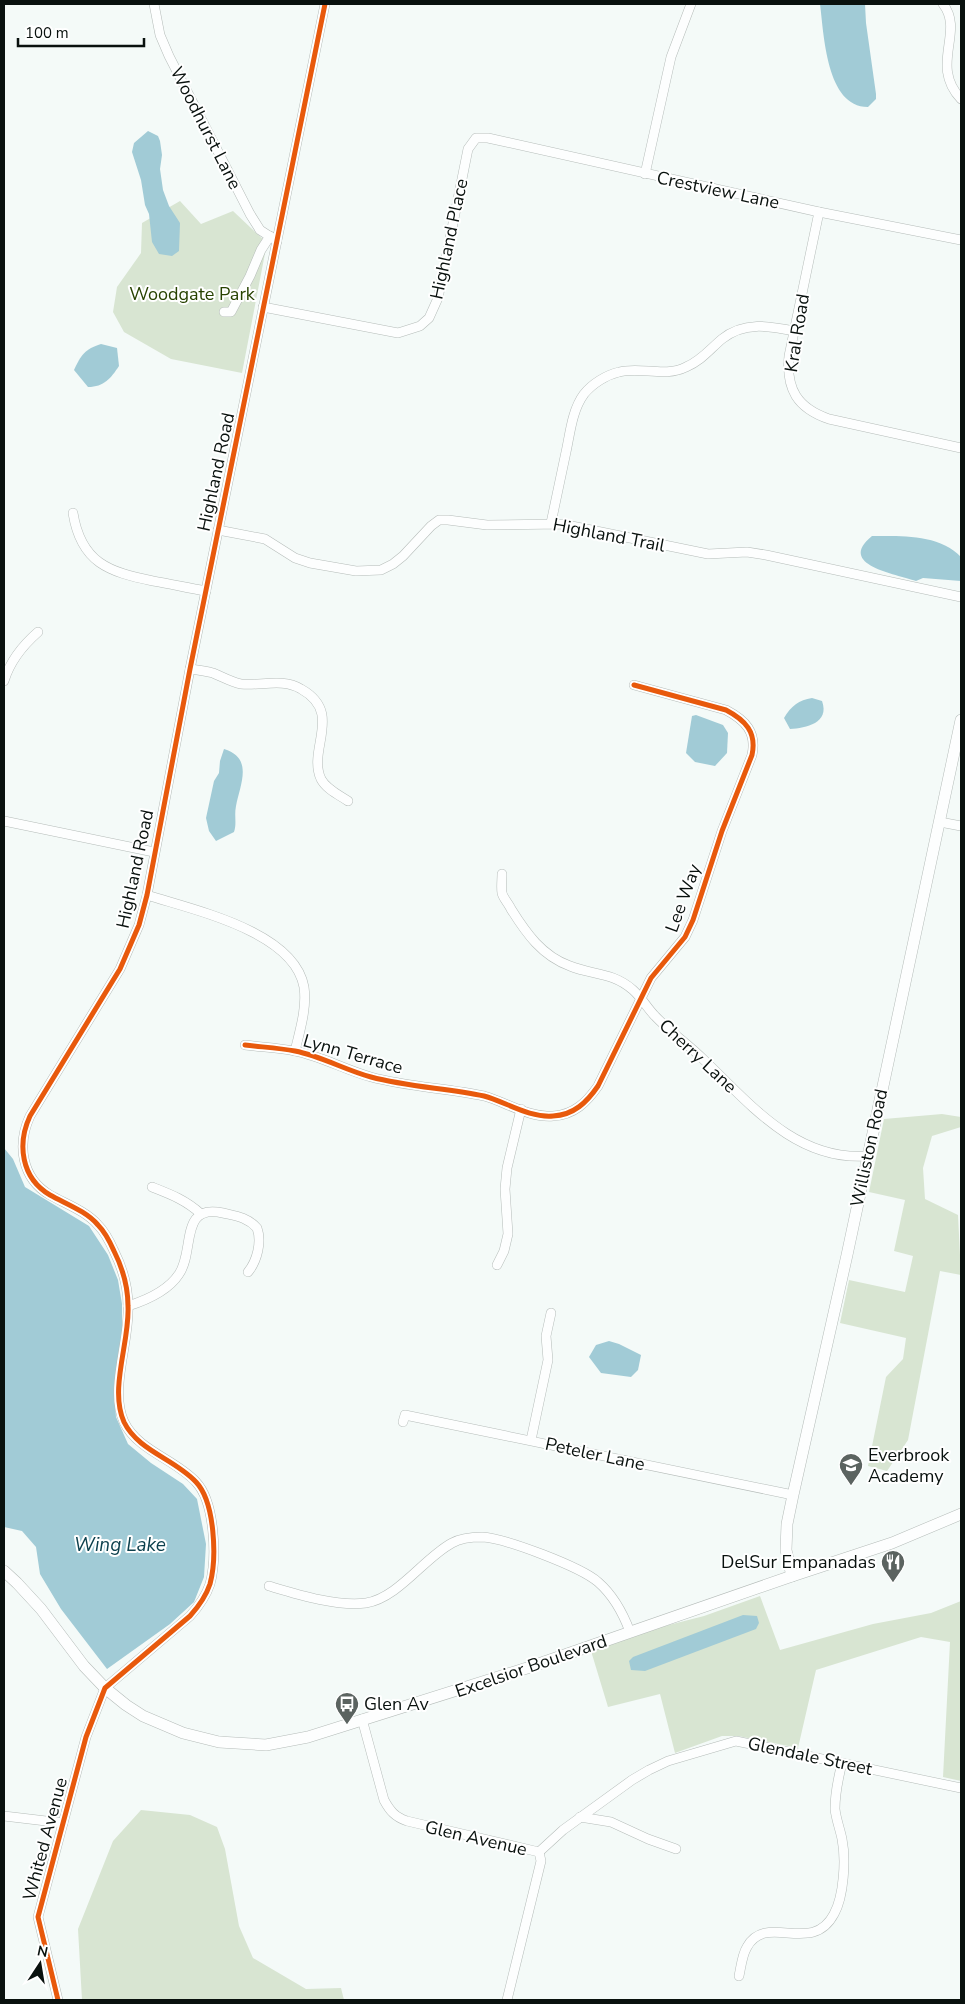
<svg xmlns="http://www.w3.org/2000/svg" width="965" height="2004" font-family="'Nunito Sans',sans-serif">
<rect width="100%" height="100%" fill="#f4faf8"/>
<!-- green -->
<g fill="#d8e5d2">
<polygon points="180,201 201,224 233,211 267,243 242,373 171,359 124,332 113,312 117,287 141,253 142,223"/>
<polygon points="942,1114 961,1117 961,1127 932,1136 923,1168 925,1199 958,1215 961,1275 940,1271 908,1440 887,1471 868,1466 886,1377 903,1359 906,1338 840,1323 849,1280 905,1292 913,1256 894,1251 905,1200 869,1192 884,1119"/>
<polygon points="760,1596 780,1650 873,1624 931,1613 961,1601 961,1781 943,1777 950,1642 921,1637 816,1670 798,1748 738,1736 722,1736 675,1753 660,1694 608,1707 591,1651 657,1628 704,1616"/>
<polygon points="141,1810 190,1815 217,1827 225,1849 239,1926 253,1958 306,1989 341,1988 344,2000 82,2000 78,1929 113,1841"/>
</g>
<!-- water -->
<g fill="#a1cbd6">
<path d="M820,4h45l1,19 10,71v5l-8,8c-42,0 -44,-73 -48,-103z"/>
<polygon points="148,131 158,136 160,141 162,155 160,169 163,190 169,206 180,223 179,251 172,256 159,254 152,242 149,214 145,205 141,180 132,152 134,143"/>
<path d="M101,344l16,4 2,18c-8,12 -15,21 -31,21l-14,-17c7,-15 11,-21 27,-26z"/>
<path d="M872,536c30,0 67,-2 89,21v24l-38,-3 -7,3c-20,-7 -80,-16 -44,-45z"/>
<path d="M812,698l10,3c8,22 -16,27 -32,28l-6,-11c7,-12 15,-18 28,-20z"/>
<polygon points="696,715 723,725 728,733 727,753 715,766 695,762 686,753 692,716"/>
<path d="M224,749c30,9 16,36 12,57 -2,10 1,17 -2,26l-18,9 -7,-10 -3,-13 8,-37 5,-8 1,-12z"/>
<polygon points="4,1148 13,1159 25,1187 89,1226 108,1255 118,1280 122,1304 122,1336 114,1392 116,1417 128,1444 151,1463 183,1484 197,1499 206,1544 204,1577 194,1602 170,1624 107,1669 61,1609 40,1574 36,1547 22,1531 4,1527"/>
<polygon points="609,1341 619,1344 641,1355 638,1370 631,1377 601,1373 589,1357 596,1345"/>
<polygon points="743,1615 757,1616 759,1623 756,1629 645,1671 631,1670 629,1661 633,1657"/>
</g>
<g fill="none" stroke-linecap="round" stroke-linejoin="round">
<!-- minor casing -->
<g stroke="#b5bcb9" stroke-width="10">
<g id="minor">
<polyline points="154,4 160,35 169,56 250,214 260,230 277,241"/>
<path d="M943,4c22,28 -14,61 18,95"/>
<polyline points="645,174 671,57 691,4"/>
<path d="M819,212l-30,144c-3,33 8,52 40,63l132,29"/>
<polyline points="263,307 398,333 420,326 429,318 438,298 468,149 476,138 488,138 819,212 961,240"/>
<polyline points="224,312 231,312 250,276 261,250 270,236"/>
<path d="M73,513c8,50 36,59 80,68 18,3 35,7 53,10"/>
<path d="M551,523c5,-23 10,-47 15,-71 4,-18 6,-42 18,-58 8,-10 22,-19 35,-22 22,-6 45,6 67,-5 15,-6 24,-18 36,-28 22,-18 47,-13 73,-8"/>
<polyline points="218,530 265,539 295,558 310,563 356,571 381,570 393,564 403,556 431,526 439,520 448,520 487,525 562,524 708,554 747,552 766,555 961,597"/>
<path d="M190,669c8,1 16,2 23,4 10,4 18,9 28,11 20,2 42,-6 60,5 43,24 6,60 20,90 5,10 18,16 27,22"/>
<path d="M4,681c6,-20 18,-35 34,-49"/>
<polyline points="4,821 154,852"/>
<polyline points="940,822 961,826"/>
<path d="M502,874c0,6 -1,13 0,19 1,5 7,11 9,16 15,24 31,47 59,57 22,9 43,6 63,24 9,8 14,18 22,26 15,16 33,28 48,43 47,45 93,102 164,97"/>
<path d="M147,895c46,15 147,36 157,92 3,21 -4,43 -9,64"/>
<path d="M245,1045c16,2 34,3 50,6 26,5 50,19 76,26 37,10 75,11 113,19 22,6 45,22 69,20 21,-1 34,-14 45,-30l53,-108 34,-41 8,-17 29,-89 30,-76c5,-23 -7,-35 -26,-45l-92,-25"/>
<path d="M152,1187c18,7 34,13 49,27"/>
<polyline points="497,1265 504,1251 508,1234 505,1189 507,1168 521,1109"/>
<path d="M128,1306c19,-6 40,-15 51,-32 16,-23 0,-71 44,-61 13,3 24,4 34,15 5,14 0,33 -9,44"/>
<polyline points="403,1422 405,1415 793,1495"/>
<polyline points="531,1440 548,1360 546,1336 551,1313"/>
<path d="M269,1586c27,8 68,21 97,17 32,-5 58,-45 86,-60 9,-5 20,-6 30,-6 23,1 99,30 116,45 15,13 25,31 32,50"/>
<path d="M362,1719l22,81c6,11 11,17 23,21l132,31"/>
<polyline points="4,1816 63,1823"/>
<polyline points="580,1817 611,1822 648,1839 676,1849"/>
<polyline points="539,1852 563,1830 632,1780 649,1770 668,1761 736,1741 961,1788"/>
<path d="M739,1976c2,-9 3,-21 8,-29 19,-35 65,9 87,-33 10,-18 12,-55 8,-75 -2,-10 -6,-20 -7,-30 0,-16 3,-30 7,-46"/>
<path d="M58,2000l-20,-83 48,-180 19,-49 85,-72c9,-10 16,-20 20,-32 7,-26 5,-82 -14,-102 -21,-23 -58,-31 -72,-60 -15,-33 6,-81 4,-116 0,-19 -6,-39 -14,-55 -4,-9 -9,-19 -16,-26 -12,-14 -32,-21 -48,-30 -29,-17 -33,-51 -20,-79l90,-147 19,-44 8,-30 43,-226 135,-665"/>
<polyline points="507,2000 541,1861 539,1852"/>
</g>
</g>
<!-- major casing -->
<g stroke="#b5bcb9" stroke-width="12">
<g id="major">
<polyline points="4,1571 17,1583 41,1609 84,1666 105,1688 126,1705 143,1716 183,1733 219,1742 266,1745 308,1737 527,1668 792,1576 892,1543 961,1514"/>
<polyline points="792,1576 786,1550 787,1524 793,1495 847,1255 961,720"/>
</g>
</g>
<!-- minor -->
<use href="#minor" stroke="#fdfefe" stroke-width="9"/>
<!-- major -->
<use href="#major" stroke="#fdfefe" stroke-width="11"/>
<!-- cycleway casing -->
<g stroke="#fff" stroke-width="8">
<g id="cycleway">
<path d="M245,1045c16,2 34,3 50,6 26,5 50,19 76,26 37,10 75,11 113,19 22,6 45,22 69,20 21,-1 34,-14 45,-30l53,-108 34,-41 8,-17 29,-89 30,-76c5,-23 -7,-35 -26,-45l-92,-25"/>
<path d="M58,2000l-20,-83 48,-180 19,-49 85,-72c9,-10 16,-20 20,-32 7,-26 5,-82 -14,-102 -21,-23 -58,-31 -72,-60 -15,-33 6,-81 4,-116 0,-19 -6,-39 -14,-55 -4,-9 -9,-19 -16,-26 -12,-14 -32,-21 -48,-30 -29,-17 -33,-51 -20,-79l90,-147 19,-44 8,-30 43,-226 135,-665"/>
</g>
</g>
<!-- cycleway -->
<use href="#cycleway" stroke="#e8590c" stroke-width="5"/>
</g>
<!-- icons -->
<defs>
<g id="school-pin" transform="scale(1.25)"><path d="M0 17L-7.5 6A9.5 9.5 0 1 1 7.5 6Z" fill="#5b6360" stroke="#fff"/><path d="M0-5L7-2L0 1L-7-2ZM-4 1L0 2.5L4 1V4Q0 6-4 4Z" fill="#fff"/></g>
<g id="restaurant-pin" transform="scale(1.25)"><path d="M0 17L-7.5 6A9.5 9.5 0 1 1 7.5 6Z" fill="#5b6360" stroke="#fff"/><path d="M-5-6h1v4h1v-4h1v4h1v-4h1v5L-1.5 .5V6h-2V.5L-5-1ZM5-6V6H3V1.5H1.5Q1.5-4 5-6Z" fill="#fff"/></g>
<g id="bus-pin" transform="scale(1.25)"><path d="M0 17L-7.5 6A9.5 9.5 0 1 1 7.5 6Z" fill="#5b6360" stroke="#fff"/><path d="M-5-6H5V4H4V6H2V4H-2V6H-4V4H-5ZM-3.5-4V0h7V-4ZM-3.5 1.2v1.5H-2V1.2ZM2 1.2v1.5H3.5V1.2Z" fill="#fff"/></g>
</defs>
<g fill-rule="evenodd">
<use href="#school-pin" x="851" y="1465"/>
<use href="#restaurant-pin" x="893" y="1562"/>
<use href="#bus-pin" x="347" y="1704"/>
</g>
<g text-anchor="middle" stroke-width="4" stroke-linejoin="round" paint-order="stroke">
<!-- street labels -->
<g font-size="18" fill="#09110e" stroke="#fff">
<text transform="translate(206 128) rotate(63)" y="6">Woodhurst Lane</text>
<text transform="translate(718 190) rotate(12)" y="6">Crestview Lane</text>
<text transform="translate(449 239) rotate(-78)" y="6">Highland Place</text>
<text transform="translate(797 333) rotate(-81)" y="6">Kral Road</text>
<text transform="translate(216 472) rotate(-78)" y="6">Highland Road</text>
<text transform="translate(609 535) rotate(11)" y="6">Highland Trail</text>
<text transform="translate(135 869) rotate(-78)" y="6">Highland Road</text>
<text transform="translate(683 898) rotate(-70)" y="6">Lee Way</text>
<text transform="translate(353 1054) rotate(16)" y="6">Lynn Terrace</text>
<text transform="translate(698 1056) rotate(43)" y="6">Cherry Lane</text>
<text transform="translate(869 1148) rotate(-78)" y="6">Williston Road</text>
<text transform="translate(595 1454) rotate(12)" y="6">Peteler Lane</text>
<text transform="translate(531 1666) rotate(-19)" y="6">Excelsior Boulevard</text>
<text transform="translate(810 1756) rotate(12)" y="6">Glendale Street</text>
<text transform="translate(476 1838) rotate(13)" y="6">Glen Avenue</text>
<text transform="translate(45 1839) rotate(-75)" y="6">Whited Avenue</text>
</g>
<!-- park labels -->
<g font-size="18" fill="#274200" stroke="#fff">
<text x="192" y="300">Woodgate Park</text>
</g>
<!-- poi labels -->
<g font-size="18" fill="#09110e" stroke="#fff" text-anchor="start">
<text x="868" y="1461">Everbrook<tspan x="868" dy="21">Academy</tspan></text>
<text x="876" y="1568" text-anchor="end">DelSur Empanadas</text>
<text x="364" y="1710">Glen Av</text>
</g>
<!-- water labels -->
<g font-size="19" font-style="italic" fill="#0d414e" stroke="#fff">
<text x="120" y="1551">Wing Lake</text>
</g>
</g>
<!-- border -->
<rect width="965" height="2004" fill="none" stroke="#09110e" stroke-width="10"/>
<!-- north arrow -->
<g transform="translate(40 1964) rotate(12)" stroke="#ffffff" stroke-width="4" paint-order="stroke">
<path d="M0-4L9 19L0 12L-9 19Z" fill="#09110e"/>
<text y="-8" font-size="14" font-weight="bold" text-anchor="middle" fill="#09110e">N</text>
</g>
<!-- scale -->
<path d="M18 38v8h126v-8" fill="none" stroke="#09110e" stroke-width="2.5"/>
<text x="25" y="38" font-size="15" fill="#09110e" stroke="#ffffff" stroke-width="4" paint-order="stroke">100 m</text>
</svg>
